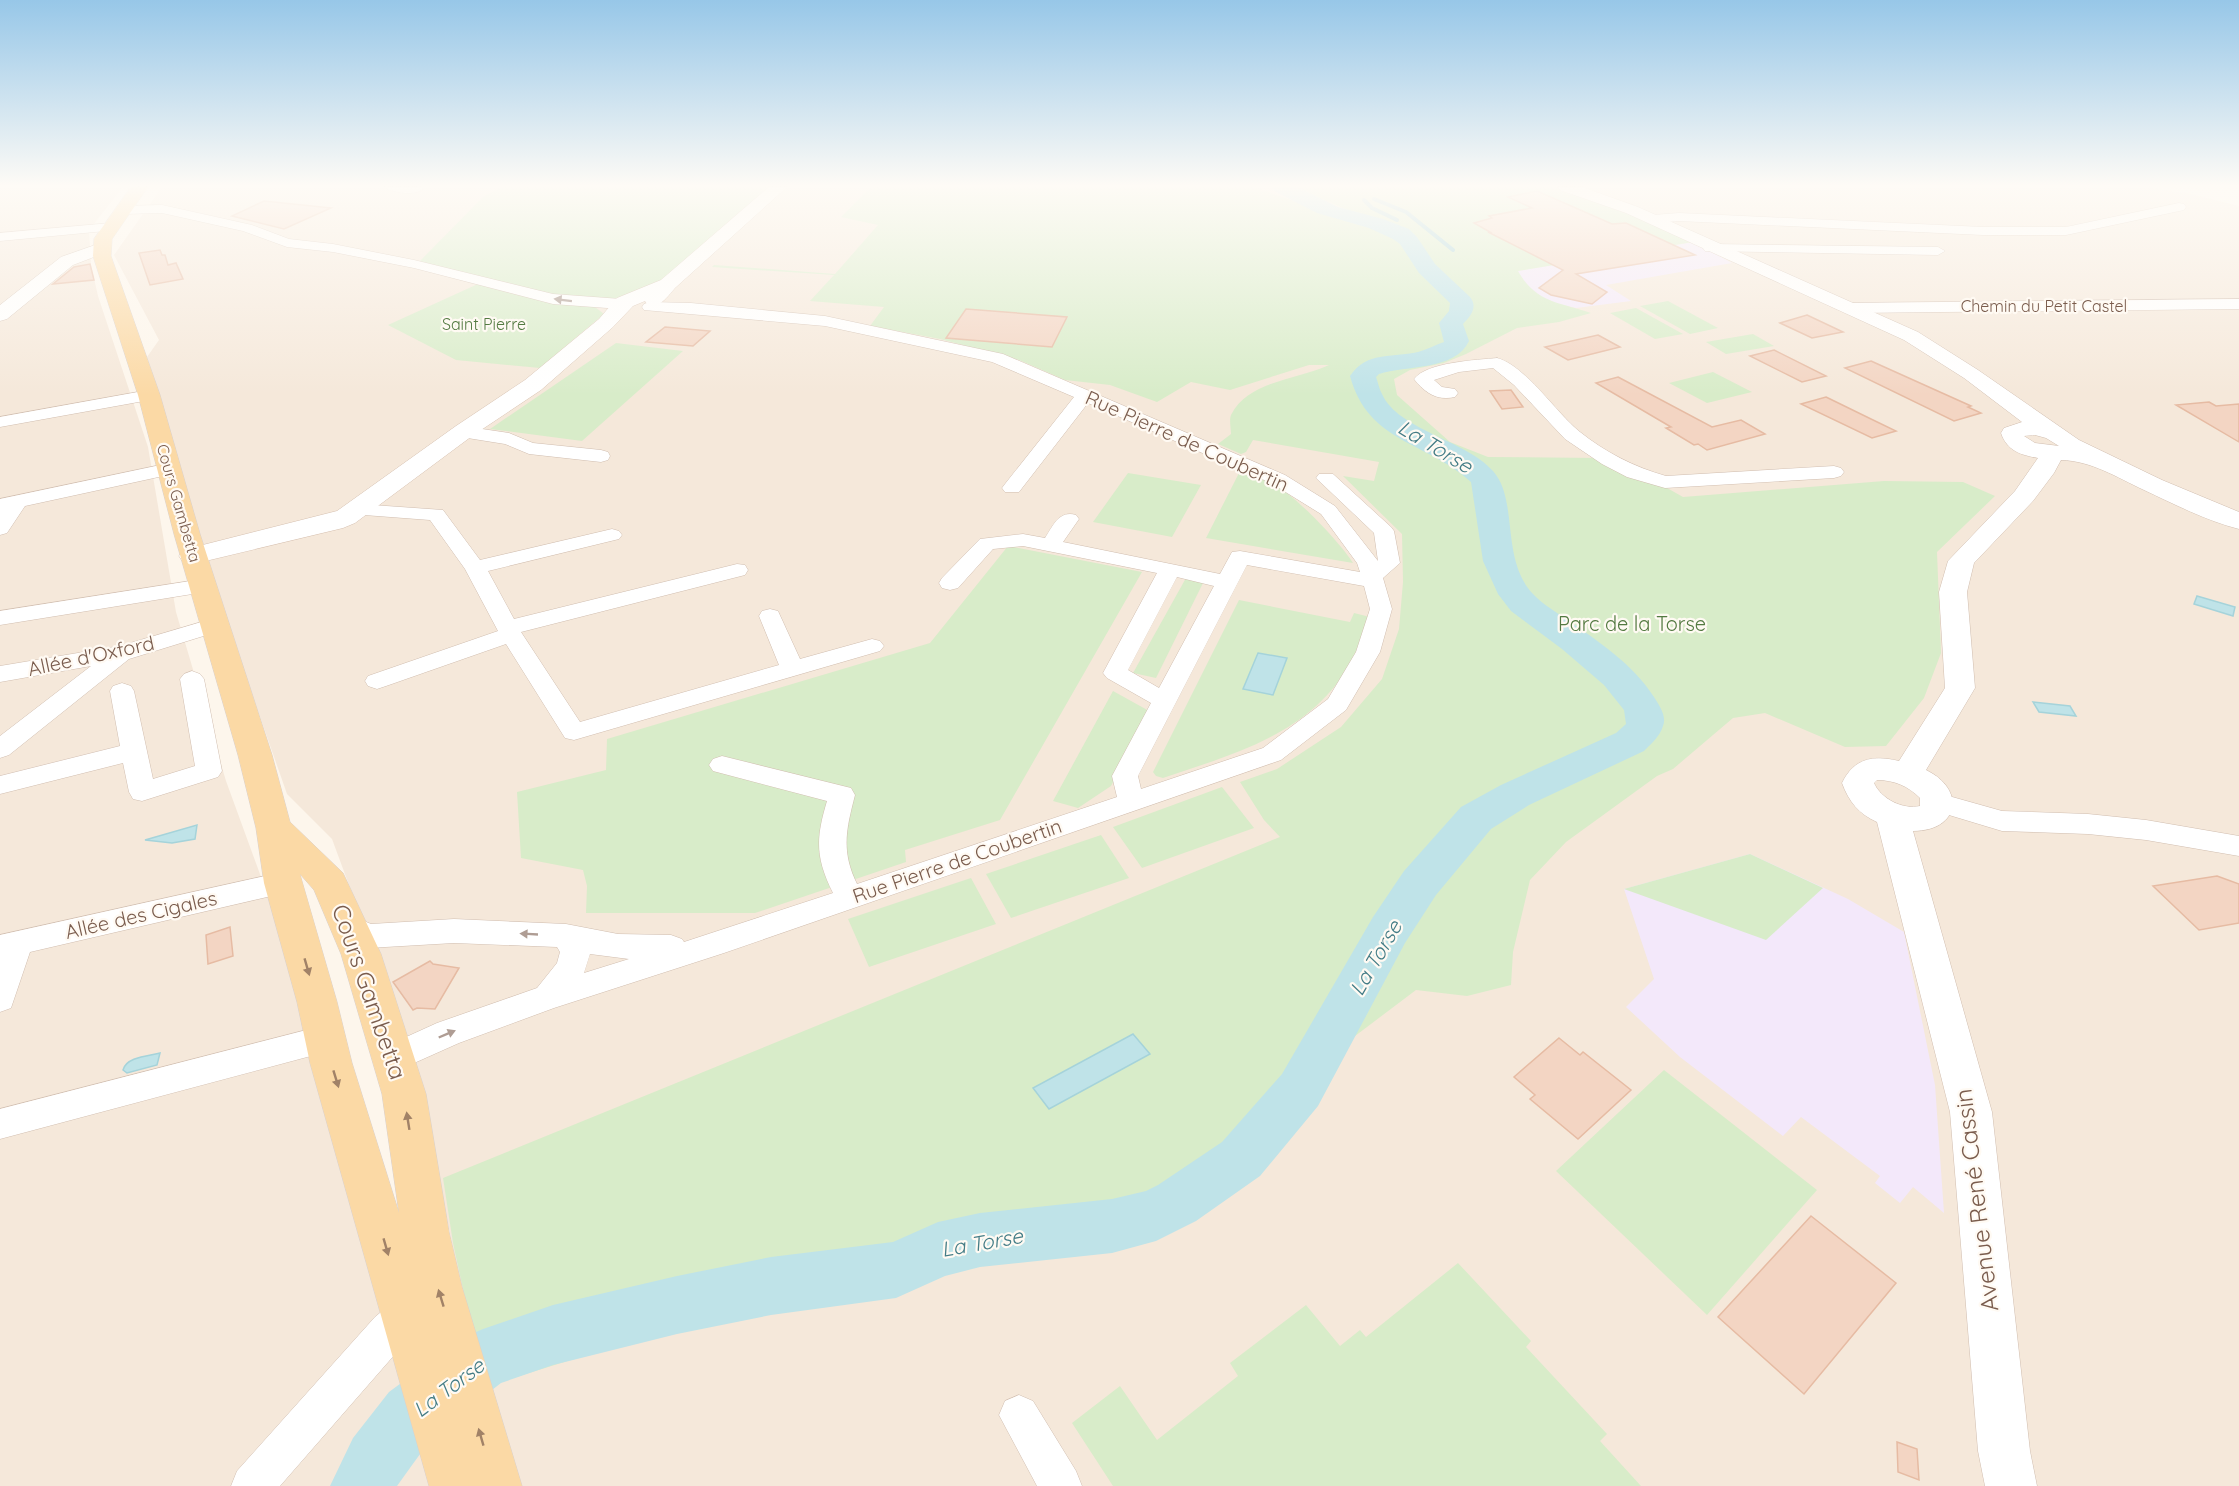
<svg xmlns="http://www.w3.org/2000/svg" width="2239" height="1486" font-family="Quicksand,sans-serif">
<rect width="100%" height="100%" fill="#fdf6ec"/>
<!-- residential -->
<g fill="#f5e8da">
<polygon points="0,187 123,187 89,230 91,265 98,296 148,447 176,612 226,781 280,929 432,1486 0,1486"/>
<polygon points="162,187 2144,187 2191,194 2239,206 2239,1486 518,1486 483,1390 413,1058 332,839 287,794 198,539 177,455 147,357 159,340 114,255"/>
</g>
<!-- education -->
<g fill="#f3e8fa">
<polygon points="1693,242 1732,263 1606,285 1631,301 1576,308 1549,302 1530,290 1517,271"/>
<polygon points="1750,854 1848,899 1904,932 1935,1085 1944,1213 1913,1187 1900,1203 1875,1183 1880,1176 1801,1117 1783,1136 1680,1057 1626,1007 1654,979 1624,889"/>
</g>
<!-- green -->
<g fill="#d8ecc9">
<polygon points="501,187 772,187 663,280 611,303 562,299 418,263 483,197"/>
<path d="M871,187h383l139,49c-21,-17 -77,-41 -104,-49h266l74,25 64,30 -175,29c18,32 41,31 73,42l-32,9 -42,6 -51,26 -22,9 -34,7 -16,9 3,16 53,47 38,15 112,1 53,22 30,17 201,-16 79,1 32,14 -58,56 4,101 -17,45 -38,48 -41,1 -80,-34 -32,5 -60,51 -16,7 -91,66 -36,38 -17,72 -2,33 -44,11 -51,-6 -106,80 -64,73 -80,79 -100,17 -76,-9 -506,157 -31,-144 -10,-65 837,-341 -16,-17 -24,-38 37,-13 64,-42 41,-48 17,-50 4,-47 -1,-48 -59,-58 31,5 5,-19 -126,-22 -7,12 -5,2 -23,-10 13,-10c0,-5 -2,-14 0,-19 17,-34 68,-36 98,-50h-20l-79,25 -39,-8 -34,20 -47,-17 -45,-5 -46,-20 -79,-21 -70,-13 14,-19 -74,-6 24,-26 -122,-8 2,-2 121,9 43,-49 -37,-8z"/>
<polygon points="480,283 595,307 604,314 540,368 456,360 388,325"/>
<polygon points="1668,301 1718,328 1690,334 1640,306"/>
<polygon points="1636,308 1683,334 1655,339 1610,313"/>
<polygon points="1753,334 1774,346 1726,354 1706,342"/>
<polygon points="616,343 683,351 582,441 490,429"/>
<polygon points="1713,372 1752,392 1707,403 1669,383"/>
<polygon points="1128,473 1201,485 1172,537 1093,522"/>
<path d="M1239,473c9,3 19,4 27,7 24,9 74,62 87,83l-147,-25z"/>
<polygon points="1008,546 1142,572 1000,820 905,850 906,862 755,913 586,913 587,886 583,870 521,858 517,792 606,770 607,739 930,643"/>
<polygon points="1186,578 1203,583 1156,678 1133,673"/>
<path d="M1239,600l111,22 4,-9 16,4c-6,14 -11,29 -18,43 -39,73 -115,93 -189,118l-7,-2 -3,-4z"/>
<polygon points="1113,691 1151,712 1111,786 1078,808 1053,801"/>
<polygon points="1222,787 1254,828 1142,868 1113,827"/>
<polygon points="1101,835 1129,878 1011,918 986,874"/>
<polygon points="1750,854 1823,888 1766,940 1624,889"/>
<polygon points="971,878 996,924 869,967 848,919"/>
<polygon points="1664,1070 1817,1190 1707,1315 1556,1171"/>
<polygon points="1458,1263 1531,1341 1526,1347 1607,1434 1600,1441 1641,1486 1113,1486 1072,1423 1120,1386 1157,1440 1238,1376 1230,1363 1306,1305 1340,1346 1360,1330 1366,1337"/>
</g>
<!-- water -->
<g fill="#bfe3e8" stroke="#a5d3da" stroke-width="1.5">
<polygon points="2197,596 2235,607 2233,616 2194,604"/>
<polygon points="1258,653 1287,658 1273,695 1243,689"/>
<polygon points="2033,702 2070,706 2076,716 2039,712"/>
<polygon points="197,825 195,839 172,843 145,840"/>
<polygon points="1133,1034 1150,1054 1049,1109 1033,1088"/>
<path d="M160,1053l-3,12 -30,8 -4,-3c3,-13 25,-14 37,-17z"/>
</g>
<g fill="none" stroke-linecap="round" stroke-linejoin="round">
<!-- stream -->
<g stroke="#a5d3da" stroke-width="4">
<polyline points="1374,199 1406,212 1453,250"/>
<polyline points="1364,200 1372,208 1397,220"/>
</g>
<!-- river -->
<path fill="#bfe3e8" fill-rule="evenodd" d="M1271,187h27l40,20 45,12 26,10 8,8 18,27 35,33c8,10 1,19 -7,27l6,17c-14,30 -63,24 -90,33l-3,3c2,5 3,12 6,17 16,36 84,46 111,77 26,29 7,88 40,123 9,10 22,17 33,25 32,22 67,45 88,78 5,8 13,19 9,29 -3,10 -12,18 -19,25l-115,54 -38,24 -55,66 -31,48 -87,163 -58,70 -64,45 -40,20 -44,12 -132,14 -35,9 -49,22 -125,17 -94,19 -124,31 -52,18 -68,53 -36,50h-67l23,-48 36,-46 73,-54 21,-9 70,-24 124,-29 94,-19 122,-15 45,-20 42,-9 132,-14 34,-8 12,-6 64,-43 60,-68 91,-157 31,-46 57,-64 40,-22 115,-52 10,-9 -2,-14 -20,-25 -42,-36 -51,-38 -13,-17 -15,-33 -12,-79c-45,-41 -103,-39 -121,-106 17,-25 41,-18 68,-24 8,-2 17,-7 26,-10l-5,-19 10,-12 1,-8 -31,-30 -19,-29 -7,-5 -24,-11 -52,-15 -43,-22z"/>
</g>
<!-- building -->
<g fill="#f3d5c3" stroke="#e6bba3" stroke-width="1.5">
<polygon points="1537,191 1612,224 1626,223 1695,255 1576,274 1607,292 1592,304 1551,295 1539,288 1563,270 1488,232 1490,232 1474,223 1492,218 1489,216 1532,208 1508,197"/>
<polygon points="264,201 331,208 284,229 232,216"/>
<polygon points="160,250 162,255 165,255 168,265 176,263 183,279 150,285 139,253"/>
<polygon points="90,264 94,280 53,284 74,267"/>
<polygon points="966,309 1067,317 1052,347 946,338"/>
<polygon points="1807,315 1843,332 1812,338 1780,323"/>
<polygon points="665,327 710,331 693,346 646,342"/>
<polygon points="1598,335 1620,347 1568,360 1545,347"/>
<polygon points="1774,350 1826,376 1802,382 1750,356"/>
<polygon points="1871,361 1971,406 1968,407 1981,413 1954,421 1845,368"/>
<polygon points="1618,377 1712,427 1741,420 1765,434 1707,450 1698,444 1694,445 1666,428 1671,427 1596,383"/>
<polygon points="1511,390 1523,407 1502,409 1490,391"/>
<polygon points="1826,397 1871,419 1896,431 1872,438 1801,404"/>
<polygon points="2209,402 2216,406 2239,404 2239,442 2176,405"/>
<polygon points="2217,876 2239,884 2239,923 2199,930 2153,886"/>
<polygon points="230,927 233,956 208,964 206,935"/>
<polygon points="430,961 433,964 459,968 435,1009 417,1008 413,1010 393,982"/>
<polygon points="1559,1038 1580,1055 1583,1052 1631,1090 1578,1139 1530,1099 1535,1095 1514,1077"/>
<polygon points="1811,1216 1896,1283 1804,1394 1718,1317"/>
<polygon points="1897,1442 1917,1449 1919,1480 1898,1472"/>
</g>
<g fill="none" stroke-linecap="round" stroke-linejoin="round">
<!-- minor casing -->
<g stroke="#d1beb0" stroke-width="1">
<g id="minor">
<path d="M384,187h38l1,2c-7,7 -31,4 -39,-2z"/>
<polygon points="2179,203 2184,204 2186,207 2184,210 2066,235 1983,235 1679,221 1653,223 1646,219 1653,215 1679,213 1983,227 2066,227"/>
<polygon points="162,205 252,225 289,239 333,244 414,260 553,294 621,299 629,304 621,309 553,304 414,268 333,252 287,247 243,231 162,213 124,214 117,210 124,206"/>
<polygon points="111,223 116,224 118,227 116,230 0,241 0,233"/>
<polygon points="1710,244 1938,247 1945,251 1938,255 1705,251 1703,248"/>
<polygon points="2239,299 2239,309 1850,313 1842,308 1850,303"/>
<path d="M650,302l41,1 134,13 178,38 282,121 50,31 43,55 -4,-28 -58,-55 3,-4h14l58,53 3,4 6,32 -17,15 9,31 -12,43 -34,58 -65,50 -557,193 -170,55 -95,35 -65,29 -12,-4 -4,-10 4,-10 55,-25 100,-35 20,-25 3,-11 -3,-5 -103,-4 -86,5 -28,-13 -5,-8 5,-8 10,-4 21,9 83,-5 112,5 52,10 53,1 11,4 2,3 149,-49c-18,-36 -17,-55 -6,-92l-114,-30 -4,-6 4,-6 9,-3 129,32 4,7c-9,35 -14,56 2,89l260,-87 -5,-21 39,-73 -44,-25 -4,-5 54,-100 -134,-27 -30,3 -35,39 -8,2 -8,-2 -3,-5 3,-5 38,-39 43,-5 22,4c8,-12 14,-28 31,-23l3,4 -16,23 157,32 12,-22 8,-1 120,21 -3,-9 -36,-49 -50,-31 -183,-80 -69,89h-14l-3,-4 3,-4 69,-87 -82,-35 -167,-36 -181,-16 -2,-3 2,-3zM1247,565l117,21 6,23 -14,43 -28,47 -65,49 -122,41 -3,-13zM1177,577l37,9 -55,102 -31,-18zM590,954l39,5 -45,14z"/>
<path d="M1497,358c28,7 59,55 83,74 25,20 54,35 86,44l168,-10 7,2 3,4 -3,4 -7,2 -169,10 -38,-11 -25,-13 -37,-25 -51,-54 -21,-17 -34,4 -25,8 8,7 13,2 3,4 -3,4c-18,4 -30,-4 -41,-18 13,-17 63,-19 83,-21z"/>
<polygon points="149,390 155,391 158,395 155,399 0,427 0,417"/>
<polygon points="462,426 509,433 533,443 601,450 608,452 610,456 608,460 601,462 529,454 505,444 455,436 453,432 455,428"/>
<polygon points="170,463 177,465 180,469 177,473 25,506 7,533 0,535 0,499"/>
<polygon points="358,504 443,510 480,560 612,529 619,531 622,535 619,539 488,571 514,619 737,564 745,565 748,570 745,575 521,632 580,722 779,665 759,616 762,611 770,609 778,611 800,659 872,639 880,641 884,646 880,651 574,740 565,738 506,644 386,686 377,689 368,686 365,681 368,676 498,631 465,569 430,520 351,514 348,510 351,506"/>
<polygon points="203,579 211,581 214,586 211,591 0,625 0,611"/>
<polygon points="215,618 223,620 226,625 223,630 129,659 9,755 0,758 0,736 91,666 0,682 0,666 120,646"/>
<polygon points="192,671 200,674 204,679 222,771 218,777 142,801 133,799 129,792 123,763 0,794 0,776 120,746 110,691 113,686 122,683 131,686 134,691 153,779 195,766 180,679 184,674"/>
<polygon points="1938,793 2002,811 2088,814 2146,820 2239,836 2239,856 2146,840 2088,834 2002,831 1929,809 1925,802 1929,795"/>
<polygon points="283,872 293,875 297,883 293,891 30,952 11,1008 0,1012 0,935"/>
<polygon points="326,1025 337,1029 342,1039 337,1049 0,1139 0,1109"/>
<polygon points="406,1298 420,1303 425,1317 420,1331 403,1345 280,1486 231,1486 237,1471 375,1317 392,1303"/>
<polygon points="1019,1395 1033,1401 1076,1471 1082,1486 1037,1486 999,1415 1005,1401"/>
</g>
</g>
<!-- tertiary casing -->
<g stroke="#d1beb0" stroke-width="1">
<g id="tertiary">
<path d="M1558,187h24l56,20 280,125 60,38 101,70 83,40 77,32v17c-32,-8 -65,-25 -95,-39 -28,-13 -52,-29 -83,-30l-7,13 -21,28 -59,62 -7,29 8,96 -49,82c40,19 34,61 -13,61l79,281 38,339 7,35h-52l-7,-35 -28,-339 -73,-290c-18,-8 -28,-20 -35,-39 12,-25 31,-28 57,-22l46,-73 -6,-96 9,-31 67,-70 23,-33c-17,-3 -31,-7 -37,-25l3,-5 18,-6 -58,-44 -60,-38 -278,-127 -66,-23zM2035,435l11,3 13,8 -24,-3 -11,-7zM1877,780c17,0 31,6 43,18v8c-17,4 -39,-7 -46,-23z"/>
<polygon points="101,243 107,244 110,248 107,252 73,265 7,319 0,321 0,305 61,257"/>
</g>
</g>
<!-- secondary casing -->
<g stroke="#d6c0b0" stroke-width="1">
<path id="secondary" d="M769,187h18l-112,101c-9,10 -14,20 -28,16l-2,-3 -12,5 -20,21 -72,63 -69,46 -117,87 -12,5 -150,36 -10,-2 -4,-6 4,-6 154,-39 119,-85 69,-46 74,-61 18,-21 44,-18z"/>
</g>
<!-- primary casing -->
<g stroke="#dad1cd" stroke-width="1">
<path id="primary" d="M131,187h17l-36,52 -1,17 49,139 40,139 72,221 18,67 53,51 38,81 45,140 23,138 13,55 60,199h-93l-119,-423 -13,-61 -33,-119 -8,-55 -18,-73 -64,-221 -36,-139 -45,-139 1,-17zM300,874l14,16 27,64 41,140 17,119 -47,-150 -15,-61z"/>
</g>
<!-- minor -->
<use href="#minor" fill="#fff" fill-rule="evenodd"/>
<!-- tertiary -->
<use href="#tertiary" fill="#fff" fill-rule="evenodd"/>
<!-- secondary -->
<use href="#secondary" fill="#fff" fill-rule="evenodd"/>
<!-- primary -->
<use href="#primary" fill="#fbd9a5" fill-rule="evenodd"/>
</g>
<!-- one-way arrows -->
<defs><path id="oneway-solid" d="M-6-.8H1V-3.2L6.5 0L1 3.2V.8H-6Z" transform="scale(1.5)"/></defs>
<g fill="#af9d94">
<use href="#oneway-solid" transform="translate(563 300) rotate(-173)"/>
<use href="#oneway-solid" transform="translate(529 934) rotate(-177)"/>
<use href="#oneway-solid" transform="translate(447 1034) rotate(-23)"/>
</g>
<g fill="#a18267">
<use href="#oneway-solid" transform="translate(307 967) rotate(74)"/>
<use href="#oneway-solid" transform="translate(336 1079) rotate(73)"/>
<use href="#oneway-solid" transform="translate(408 1121) rotate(-99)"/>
<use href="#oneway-solid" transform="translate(386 1247) rotate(74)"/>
<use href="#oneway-solid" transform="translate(441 1298) rotate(-107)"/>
<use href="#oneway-solid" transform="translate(481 1437) rotate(-106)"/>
</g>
<!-- sky -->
<linearGradient id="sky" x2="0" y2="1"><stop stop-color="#97c7e8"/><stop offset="0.47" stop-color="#fefbf6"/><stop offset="1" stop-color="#fefbf6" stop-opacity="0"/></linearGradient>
<rect width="2239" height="395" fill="url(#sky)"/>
<g text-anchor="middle" stroke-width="4.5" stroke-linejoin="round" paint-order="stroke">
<!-- far-street labels -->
<g font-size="16" fill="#7a5c4d" stroke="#fffaf3">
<text x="2044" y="312">Chemin du Petit Castel</text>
<text transform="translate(179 503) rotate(74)" y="6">Cours Gambetta</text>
</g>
<!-- far-park labels -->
<g font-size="16" fill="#537a41" stroke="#fffaf3">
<text x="484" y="330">Saint Pierre</text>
</g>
<!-- street labels -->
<g font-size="20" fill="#7a5c4d" stroke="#fffaf3">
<text transform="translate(1187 441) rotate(24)" y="7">Rue Pierre de Coubertin</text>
<text transform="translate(91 656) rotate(-12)" y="7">Allée d'Oxford</text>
<text transform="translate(957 861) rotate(-19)" y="7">Rue Pierre de Coubertin</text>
<text transform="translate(141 915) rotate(-13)" y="7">Allée des Cigales</text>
</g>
<!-- park labels -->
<g font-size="20" fill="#537a41" stroke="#fffaf3">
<text x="1632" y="631">Parc de la Torse</text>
</g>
<!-- water labels -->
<g font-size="21" font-style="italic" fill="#437c86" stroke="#fffaf3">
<text transform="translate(1435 447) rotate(31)" y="7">La Torse</text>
<text transform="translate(1376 958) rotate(-60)" y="7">La Torse</text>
<text transform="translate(982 1243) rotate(-10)" y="7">La Torse</text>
<text transform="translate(449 1388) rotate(-37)" y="7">La Torse</text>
</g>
<!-- near-street labels -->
<g font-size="24" fill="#7a5c4d" stroke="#fffaf3">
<text transform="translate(369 992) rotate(71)" y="8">Cours Gambetta</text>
<text transform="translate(1977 1200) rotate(-97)" y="8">Avenue René Cassin</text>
</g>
</g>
</svg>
